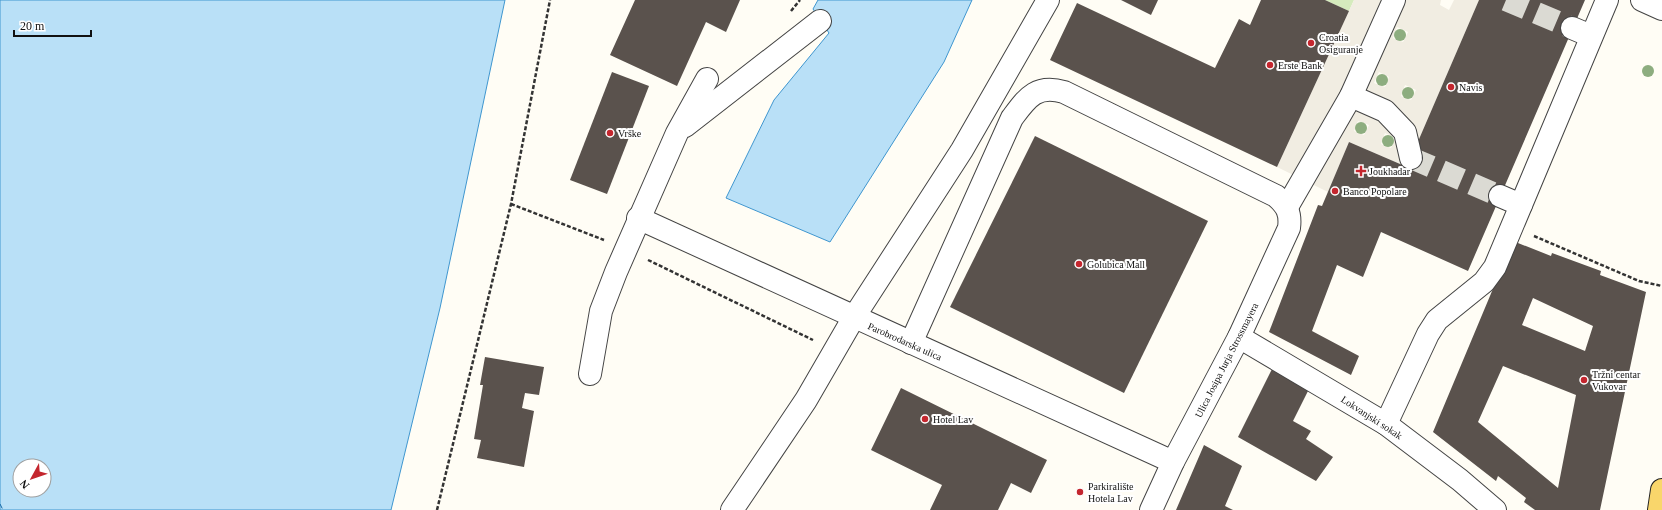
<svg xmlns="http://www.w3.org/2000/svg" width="1662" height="510" font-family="Georgia,serif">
<rect width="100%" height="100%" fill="#fffdf5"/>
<!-- green -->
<polygon fill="#d5ebbd" points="1325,0 1354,0 1349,11"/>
<!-- plaza -->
<path fill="#f1ede2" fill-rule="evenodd" d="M1354,0h87l-1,5 9,5 5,-10h25l-72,167 -58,-25 -21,50 -51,-25zM1397,27l11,5 -5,10 -10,-4zM1379,72l10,5 -4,10 -11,-4zM1405,85l11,5 -5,10 -10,-4zM1358,121l11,4 -5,10 -10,-4zM1385,133l10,5 -4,10 -10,-4z"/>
<!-- water -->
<g fill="#b9e0f7" stroke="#3f96cf" fill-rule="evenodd">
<path d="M0,0h505l-65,308 -49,202h-391zM20,466h24v24h-24z"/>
<polygon points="818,0 972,0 944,62 830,242 726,198 774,100 829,33 813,9"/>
</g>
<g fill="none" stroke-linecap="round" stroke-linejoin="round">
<!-- ferry -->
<polyline stroke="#1768a6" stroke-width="1" stroke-dasharray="5 4" stroke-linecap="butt" points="0,504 3,510"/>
</g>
<!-- building -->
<g fill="#5a524d" fill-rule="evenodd">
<polygon points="635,0 740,0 726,32 706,22 677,86 610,55"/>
<polygon points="1121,0 1158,0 1151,15"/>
<polygon points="1261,0 1325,0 1349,11 1277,167 1050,60 1077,3 1215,68 1239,19 1250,25"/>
<polygon points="1479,0 1585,0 1468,271 1381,232 1363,277 1337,265 1312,331 1359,356 1351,375 1269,332 1318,205 1322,206 1349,142 1407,167"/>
<polygon points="612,72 649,86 607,194 570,180"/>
<polygon points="1035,136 1208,221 1124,393 950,307"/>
<path d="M1513,241l38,15 1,-3 49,18 -1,4 46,17 -46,218h-65l-11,-8 2,-4 -28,-22 -2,5 -63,-49zM1533,298l60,28 -8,25 -63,-26zM1503,366l73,29 -18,93 -80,-66z"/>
<polygon points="485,357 544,367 539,395 525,393 522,408 534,411 524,467 477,458 481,440 474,439 483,385 480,385"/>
<polygon points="1272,369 1309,389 1293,421 1311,431 1306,439 1333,457 1316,481 1238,437"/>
<polygon points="901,388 1047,460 1031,493 1011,483 998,510 930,510 942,485 871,450"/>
<polygon points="1204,445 1242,466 1225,506 1233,510 1176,510"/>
</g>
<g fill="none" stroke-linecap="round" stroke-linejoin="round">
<!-- minor-tunnel -->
<g stroke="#dbdad3" stroke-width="22" stroke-dasharray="22 11" stroke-linecap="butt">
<polyline points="1506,0 1572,28"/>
<polyline points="1411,158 1500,196"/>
</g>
<!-- minor casing -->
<g stroke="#444" stroke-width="24">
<g id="minor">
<polyline points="1642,0 1662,9"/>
<polyline points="1572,28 1591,36"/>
<polyline points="1351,96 1385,111 1405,132 1411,158"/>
<polyline points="685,126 820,21"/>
<polyline points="1500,196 1521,205"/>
<polyline points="1287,207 1351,96 1394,0"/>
<polyline points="638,218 1173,462"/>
<polyline points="1239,337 1386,424 1460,480 1495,510"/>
<path d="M911,343l101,-225c15,-20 24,-34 52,-26l212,104c11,10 15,17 13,32l-50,109 -66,125 -22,48"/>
<polyline points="590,374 601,311 616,272 677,133 707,79"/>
<polyline points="1386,424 1428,334 1437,320 1484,282 1495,267 1607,0"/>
<polyline points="732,510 806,400 854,317 962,150 1048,0"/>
</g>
</g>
<!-- major casing -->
<g stroke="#222" stroke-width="24">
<polyline id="major" points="1659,510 1662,490"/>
</g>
<!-- path -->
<g stroke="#333" stroke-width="2.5" stroke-dasharray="4 2" stroke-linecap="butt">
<polyline points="791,11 800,0"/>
<polyline points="511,204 604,240"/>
<polyline points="1534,236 1639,281 1662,286"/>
<polyline points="648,260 813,340"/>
<polyline points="437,510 511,204 550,0"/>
</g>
<!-- minor -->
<use href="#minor" stroke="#fff" stroke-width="22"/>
<!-- major -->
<use href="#major" stroke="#f9d66b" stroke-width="22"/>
</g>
<!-- trees -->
<g fill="#8dad7f">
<circle cx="1400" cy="35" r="6"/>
<circle cx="1648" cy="71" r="6"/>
<circle cx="1382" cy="80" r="6"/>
<circle cx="1408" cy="93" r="6"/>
<circle cx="1361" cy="128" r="6"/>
<circle cx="1388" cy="141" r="6"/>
</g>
<!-- markers -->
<g fill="#c4262e" stroke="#fff" stroke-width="1.5">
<circle cx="1311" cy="43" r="4"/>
<circle cx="1270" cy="65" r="4"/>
<circle cx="1451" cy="87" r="4"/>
<circle cx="610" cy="133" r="4"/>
<path d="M1359 165h4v4h4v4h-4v4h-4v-4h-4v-4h4z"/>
<circle cx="1335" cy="191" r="4"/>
<circle cx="1079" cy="264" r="4"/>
<circle cx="1584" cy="380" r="4"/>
<circle cx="925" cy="419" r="4"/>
<circle cx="1080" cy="492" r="4"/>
</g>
<g text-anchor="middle" stroke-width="4" stroke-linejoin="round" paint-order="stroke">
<!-- poi labels -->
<g font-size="10" fill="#111" stroke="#fff" text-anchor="start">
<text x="1319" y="41">Croatia<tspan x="1319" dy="12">Osiguranje</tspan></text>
<text x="1278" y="69">Erste Bank</text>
<text x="1459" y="91">Navis</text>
<text x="618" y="137">Vrške</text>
<text x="1369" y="175">Joukhadar</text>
<text x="1343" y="195">Banco Popolare</text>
<text x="1087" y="268">Golubica Mall</text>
<text x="1592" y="378">Tržni centar<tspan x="1592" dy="12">Vukovar</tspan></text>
<text x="933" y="423">Hotel Lav</text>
<text x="1088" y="490">Parkiralište<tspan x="1088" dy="12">Hotela Lav</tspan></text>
</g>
<!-- street labels -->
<g font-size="10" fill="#111" stroke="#fff">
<text transform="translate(905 341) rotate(24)" y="4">Parobrodarska ulica</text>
<text transform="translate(1226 360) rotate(-63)" y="4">Ulica Josipa Jurja Strossmayera</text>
<text transform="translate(1372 417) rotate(33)" y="4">Lokvanjski sokak</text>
</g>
</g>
<!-- north arrow -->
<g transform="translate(32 478) rotate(230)"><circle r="19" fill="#ffffff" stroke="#a0a0a0"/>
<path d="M0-3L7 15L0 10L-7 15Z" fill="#c4262e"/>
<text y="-6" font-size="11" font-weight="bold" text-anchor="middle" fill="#111111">N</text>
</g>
<!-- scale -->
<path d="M14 30v6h77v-6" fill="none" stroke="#111111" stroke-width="2"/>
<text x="20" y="30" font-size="12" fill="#111111" stroke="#ffffff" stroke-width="3" paint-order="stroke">20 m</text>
</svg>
